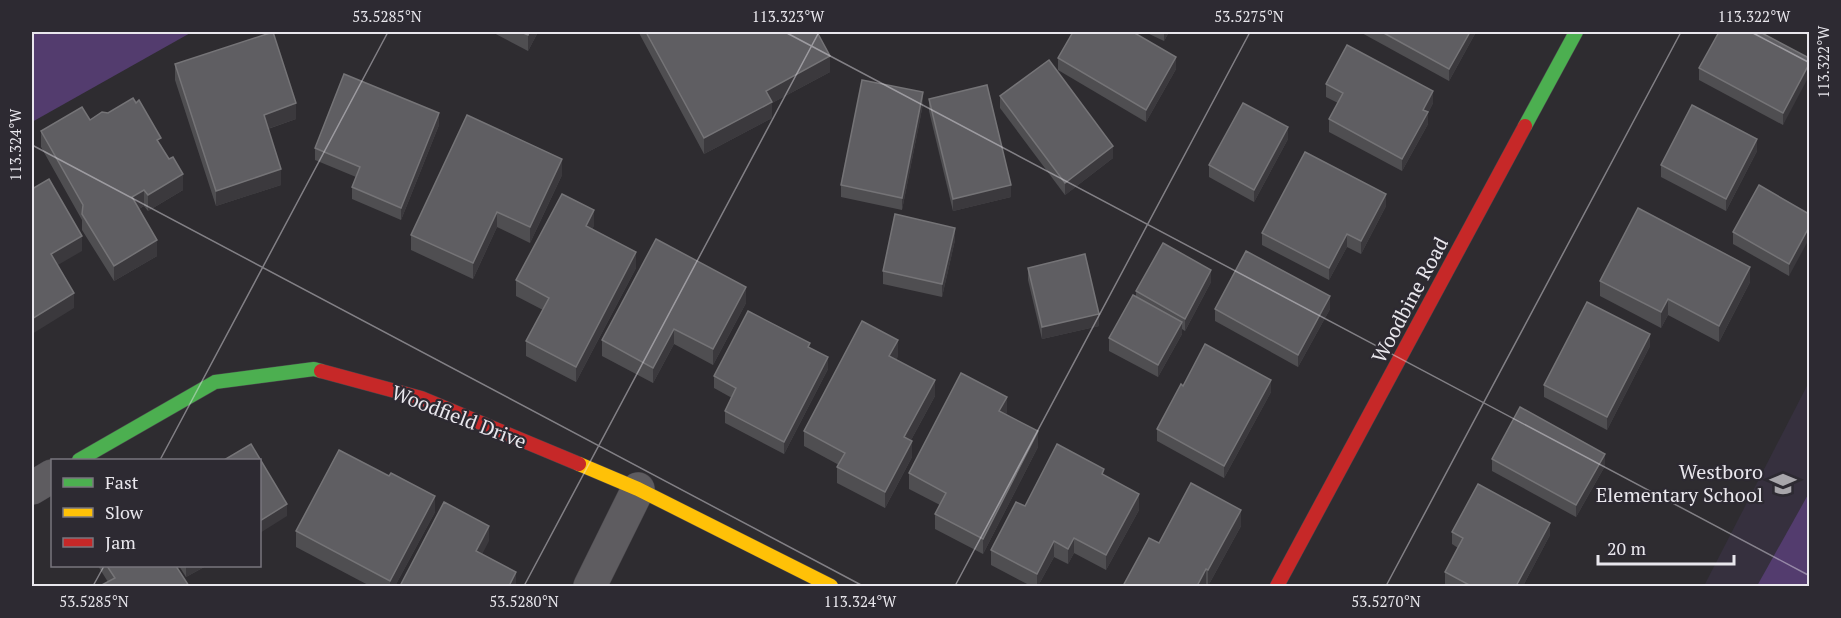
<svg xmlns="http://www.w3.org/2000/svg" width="1841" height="618" font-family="'PT Serif',serif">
<rect width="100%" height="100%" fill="#2e2c30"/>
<!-- built -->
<polygon fill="#36303e" points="1809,382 1809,586 1704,586"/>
<!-- park -->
<g fill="#533c6e">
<polygon points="32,32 192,32 32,122"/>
<polygon points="1809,493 1809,586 1757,586"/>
</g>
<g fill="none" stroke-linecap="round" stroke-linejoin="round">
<!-- street casing -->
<g stroke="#49474b" stroke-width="34">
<g id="street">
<polyline points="32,488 52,476"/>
<polyline points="590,586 638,489"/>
</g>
</g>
<!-- fast casing -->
<g stroke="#49474b" stroke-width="15">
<g id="fast">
<polyline points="1525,126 1576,32"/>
<polyline points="79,460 215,382 314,369 321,371"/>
</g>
</g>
<!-- slow casing -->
<g stroke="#49474b" stroke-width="15">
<polyline id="slow" points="579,464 638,489 831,586"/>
</g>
<!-- jam casing -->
<g stroke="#49474b" stroke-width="15">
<g id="jam">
<polyline points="321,371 421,398 579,464"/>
<polyline points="1277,586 1525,126"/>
</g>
</g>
<!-- street -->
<use href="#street" stroke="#5e5c60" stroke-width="33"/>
<!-- fast -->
<use href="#fast" stroke="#4caf50" stroke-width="14"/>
<!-- slow -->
<use href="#slow" stroke="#ffc107" stroke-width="14"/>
<!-- jam -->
<use href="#jam" stroke="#c62828" stroke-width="14"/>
</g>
<!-- wall -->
<g fill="#4f4e51">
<polygon points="492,32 538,32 528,51"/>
<polygon points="639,32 817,32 830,72 772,103 772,118 704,154 639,33"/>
<polygon points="1145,32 1169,32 1164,41"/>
<polygon points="1360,32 1476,32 1449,81"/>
<polygon points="1802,32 1809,32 1809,36"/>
<polygon points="1058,58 1176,69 1146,122 1058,70"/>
<polygon points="1809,58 1783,125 1699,80 1699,68"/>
<polygon points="175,64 296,119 268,129 281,185 216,206 175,80"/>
<polygon points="1326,84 1433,103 1428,113 1428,124 1402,171 1329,132 1329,119 1338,103 1326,97"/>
<polygon points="1000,96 1113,158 1065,195 1000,108"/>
<polygon points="929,99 1011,197 953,211 929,111"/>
<polygon points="923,104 902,210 841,197 841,185"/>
<polygon points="90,120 161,145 183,190 148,211 144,206 139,209 157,256 114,281 82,230 82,220 41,147 41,131"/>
<polygon points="439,125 401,220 352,199 352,187 356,177 315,160 315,148"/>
<polygon points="1288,139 1254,202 1209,177 1209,165"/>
<polygon points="1757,151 1726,211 1661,177 1661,165"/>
<polygon points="562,175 530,243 497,227 473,279 411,250 411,235"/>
<polygon points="1386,206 1361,254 1347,247 1329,280 1262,245 1262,233"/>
<polygon points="1809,214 1789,276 1733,244 1733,232"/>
<polygon points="594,226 592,229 636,268 576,382 526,356 526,341 543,310 516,296 516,280"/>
<polygon points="955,240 942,297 883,284 883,271"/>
<polygon points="1028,268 1099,326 1042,339 1028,280"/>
<polygon points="1600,281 1750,282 1719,342 1668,315 1661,328 1600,296"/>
<polygon points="1211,282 1185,331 1182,329 1182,334 1158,377 1109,351 1109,338 1136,297 1136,291"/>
<polygon points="746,303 713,365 674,344 653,383 602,356 602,340"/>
<polygon points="1215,309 1330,309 1298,367 1215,321"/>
<polygon points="1650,346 1607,430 1544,397 1544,385"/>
<polygon points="810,348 828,369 784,454 725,423 725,411 732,398 714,388 714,376"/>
<polygon points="898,356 896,360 935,396 911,440 912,457 885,508 837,483 837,467 839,465 804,446 804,431"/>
<polygon points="1183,386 1271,392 1224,478 1157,441 1157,429"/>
<polygon points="1007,412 1006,414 1038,447 983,554 935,529 935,514 940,505 909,489 909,473"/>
<polygon points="1492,459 1605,466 1576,517 1492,471"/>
<polygon points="1104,476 1139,510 1106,570 1074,553 1068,564 1054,557 1038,586 1031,586 991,565 991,550 1025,506"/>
<polygon points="435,512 395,586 370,586 296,547 296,531"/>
<polygon points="1241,526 1208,586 1206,585 1206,586 1123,586 1159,543"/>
<polygon points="1452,532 1550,535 1523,586 1449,586 1445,585 1445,572 1458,548 1452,544"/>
<polygon points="98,566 176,566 108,582"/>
<polygon points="179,566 206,566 186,577"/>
</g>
<!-- shaded-wall -->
<g fill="#3b393d">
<polygon points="529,32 538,32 528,51 528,35"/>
<polygon points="1164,32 1169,32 1164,41"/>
<polygon points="1470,32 1476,32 1449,81 1449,69"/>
<polygon points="830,56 830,72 772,103 772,118 704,154 704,138 766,91"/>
<polygon points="1176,57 1176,69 1146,122 1146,110"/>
<polygon points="1809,64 1809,76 1783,125 1783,113"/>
<polygon points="1433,91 1433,103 1428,113 1428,124 1402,171 1402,159 1423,110"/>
<polygon points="923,92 923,104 902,210 902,198"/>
<polygon points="296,103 296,119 264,130 264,115"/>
<polygon points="439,113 439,125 401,220 401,208"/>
<polygon points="1288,127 1288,139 1254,202 1254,190"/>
<polygon points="1757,139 1757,151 1726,211 1726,199"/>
<polygon points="1113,146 1113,158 1065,195 1065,183"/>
<polygon points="562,159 562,175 530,243 530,227"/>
<polygon points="281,169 281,185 216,206 216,191"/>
<polygon points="183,174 183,190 148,211 148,195"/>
<polygon points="1011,185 1011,197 953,211 953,199"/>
<polygon points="144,190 144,206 132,213 132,197"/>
<polygon points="1386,194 1386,206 1361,254 1361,241"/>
<polygon points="594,210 594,226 586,241 586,226"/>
<polygon points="497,212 497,227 473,279 473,263"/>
<polygon points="1809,227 1809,239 1789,276 1789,264"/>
<polygon points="955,228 955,240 942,297 942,284"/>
<polygon points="1347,234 1347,247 1329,280 1329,268"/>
<polygon points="82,236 82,251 51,269 51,254"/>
<polygon points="157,240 157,256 114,281 114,266"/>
<polygon points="636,252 636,268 576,382 576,367"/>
<polygon points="1750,267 1750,282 1719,342 1719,326"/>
<polygon points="1211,270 1211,282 1185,331 1185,319"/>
<polygon points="746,287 746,303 713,365 713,349"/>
<polygon points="74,293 74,308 32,334 32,319"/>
<polygon points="1330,296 1330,309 1298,367 1298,355"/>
<polygon points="1668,299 1668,315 1661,328 1661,312"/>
<polygon points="1099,314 1099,326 1042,339 1042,327"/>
<polygon points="1182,322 1182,334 1158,377 1158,365"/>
<polygon points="674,329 674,344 653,383 653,368"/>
<polygon points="1650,334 1650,346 1607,430 1607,417"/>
<polygon points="898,340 898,356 889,372 889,356"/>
<polygon points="828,357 828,369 784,454 784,442"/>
<polygon points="935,380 935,396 904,453 904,437"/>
<polygon points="1271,380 1271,392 1224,478 1224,466"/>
<polygon points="1007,397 1007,412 999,426 999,411"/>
<polygon points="1038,431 1038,447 983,554 983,539"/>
<polygon points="912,441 912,457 885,508 885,492"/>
<polygon points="1605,454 1605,466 1576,517 1576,505"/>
<polygon points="1139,494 1139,510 1106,570 1106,555"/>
<polygon points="435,496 435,512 395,586 390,586 390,581"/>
<polygon points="287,504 287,516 260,533 260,521"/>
<polygon points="1241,510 1241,526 1208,586 1208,570"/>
<polygon points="1550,523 1550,535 1523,586 1516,586"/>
<polygon points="489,526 489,541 476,566 476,551"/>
<polygon points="1074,538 1074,553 1068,564 1068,549"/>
<polygon points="1054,541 1054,557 1038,586 1037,586 1037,574"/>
<polygon points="186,566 206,566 186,577"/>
<polygon points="1206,569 1206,586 1197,586"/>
<polygon points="516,572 516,586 509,586"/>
</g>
<!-- building -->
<g fill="#5f5e62" stroke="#757477" stroke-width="1.5">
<polygon points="273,32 296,103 264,115 281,169 216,191 175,64"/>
<polygon points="521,32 529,32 528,35"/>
<polygon points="646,32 817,32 830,56 766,91 772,102 704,138"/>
<polygon points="1073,32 1133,32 1176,57 1146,110 1058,58"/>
<polygon points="1382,32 1470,32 1449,69"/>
<polygon points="1719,32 1760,32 1809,58 1809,64 1783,113 1699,68"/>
<polygon points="1347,45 1433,91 1423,110 1428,112 1402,159 1329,119 1343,93 1326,84"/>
<polygon points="1049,60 1113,146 1065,183 1000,96"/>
<polygon points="344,74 439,113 401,208 352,187 360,167 315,148"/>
<polygon points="862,80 923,92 902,198 841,185"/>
<polygon points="987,85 1011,185 953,199 929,99"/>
<polygon points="133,98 136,103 139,100 161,138 157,140 169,159 173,157 183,174 148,195 144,190 132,197 157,240 114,266 82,214 83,205 41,131 82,107 90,120 102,112 108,113"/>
<polygon points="1243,103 1288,127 1254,190 1209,165"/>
<polygon points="1692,105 1757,139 1726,199 1661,165"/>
<polygon points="467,115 562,159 530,227 497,212 473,263 411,235"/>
<polygon points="1305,152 1386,194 1361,241 1347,234 1329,268 1262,233"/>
<polygon points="49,179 82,236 51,254 74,293 32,319 32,189"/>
<polygon points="1759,185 1809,214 1809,227 1789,264 1733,232"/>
<polygon points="562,194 594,210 586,226 636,252 576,367 526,341 549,298 516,280"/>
<polygon points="1638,208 1750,267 1719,326 1668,299 1661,312 1600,281"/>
<polygon points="895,214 955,228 942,284 883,271"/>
<polygon points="656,239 746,287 713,349 674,329 653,368 602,340"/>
<polygon points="1163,243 1211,270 1185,319 1136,291"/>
<polygon points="1246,251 1330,296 1298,355 1215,309"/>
<polygon points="1085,254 1099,314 1042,327 1028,268"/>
<polygon points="1133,295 1182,322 1158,365 1109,338"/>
<polygon points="1587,302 1650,334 1607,417 1544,385"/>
<polygon points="748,311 810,343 808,347 828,357 784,442 725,411 736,388 714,376"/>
<polygon points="862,321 898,340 889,356 935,380 904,437 912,441 885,492 837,467 845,453 804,431"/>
<polygon points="1205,344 1271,380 1224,466 1157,429 1181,384 1183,386"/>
<polygon points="961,373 1007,397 999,411 1038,431 983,539 935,514 946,493 909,473"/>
<polygon points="1520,407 1605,454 1576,505 1492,459"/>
<polygon points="251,444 287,504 260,521 260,460 224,460"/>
<polygon points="1057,444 1104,469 1102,474 1139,494 1106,555 1074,538 1068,549 1054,541 1037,574 991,550 1016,502 1025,506"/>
<polygon points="339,450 389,476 391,473 435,496 390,581 296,531"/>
<polygon points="1191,483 1241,510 1208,570 1206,569 1197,586 1123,586 1149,538 1159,543"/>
<polygon points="1478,484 1550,523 1516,586 1471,586 1445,572 1463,538 1452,532"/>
<polygon points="444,502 489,526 476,551 516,572 509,586 400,586"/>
<polygon points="107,566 176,566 189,586 100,586 115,578"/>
</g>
<!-- ticks -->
<path fill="none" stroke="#e9e7ed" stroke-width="1.5" stroke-opacity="0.45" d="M785,32l1025,544M1751,32l59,31M32,145l831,441M160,460l228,-428M93,586l11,-20M524,586l295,-554M955,586l295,-554M1386,586l295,-554"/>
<!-- icons -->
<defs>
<g id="school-bare" transform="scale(2.07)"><path d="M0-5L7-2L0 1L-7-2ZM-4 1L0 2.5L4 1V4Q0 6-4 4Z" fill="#a8a6ab" stroke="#2d2a32" stroke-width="2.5" paint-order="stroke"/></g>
</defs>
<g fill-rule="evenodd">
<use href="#school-bare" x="1783" y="484"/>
</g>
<g text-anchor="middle" stroke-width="4.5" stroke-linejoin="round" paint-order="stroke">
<!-- street labels -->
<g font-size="20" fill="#e9e7ed" stroke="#2d2a32">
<text transform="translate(1410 300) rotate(-62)" y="7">Woodbine Road</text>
<text transform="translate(459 417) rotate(21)" y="7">Woodfield Drive</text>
</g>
<!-- poi labels -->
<g font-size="20" fill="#e9e7ed" stroke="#2d2a32" text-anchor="end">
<text x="1763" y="479">Westboro<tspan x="1763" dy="23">Elementary School</tspan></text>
</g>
</g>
<!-- border -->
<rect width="1841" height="618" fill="none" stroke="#2d2a32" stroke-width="66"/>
<!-- legend -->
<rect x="51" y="459" width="210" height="108" fill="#2d2a32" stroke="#78767d" stroke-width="1.5"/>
<rect x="63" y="478" width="30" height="9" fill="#4caf50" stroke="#78767d" stroke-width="1.5"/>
<text x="105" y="489" font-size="18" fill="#e9e7ed">Fast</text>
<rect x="63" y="508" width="30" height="9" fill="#ffc107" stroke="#78767d" stroke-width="1.5"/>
<text x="105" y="519" font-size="18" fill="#e9e7ed">Slow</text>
<rect x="63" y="538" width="30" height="9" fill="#c62828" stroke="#78767d" stroke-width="1.5"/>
<text x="105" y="549" font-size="18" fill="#e9e7ed">Jam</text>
<!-- scale -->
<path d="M1598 555v9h136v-9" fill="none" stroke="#e9e7ed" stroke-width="3"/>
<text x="1607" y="555" font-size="18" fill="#e9e7ed" stroke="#2d2a32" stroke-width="4.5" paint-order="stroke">20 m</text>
<rect x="33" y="33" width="1775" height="552" fill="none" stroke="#e9e7ed" stroke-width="2"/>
<g font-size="15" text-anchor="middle" fill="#e9e7ed">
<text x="387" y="22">53.5285°N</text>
<text x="788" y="22">113.323°W</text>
<text x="1249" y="22">53.5275°N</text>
<text x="1754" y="22">113.322°W</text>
<text transform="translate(1824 62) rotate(-90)" y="5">113.322°W</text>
<text transform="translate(16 145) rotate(-90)" y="5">113.324°W</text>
<text x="94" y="607">53.5285°N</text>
<text x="524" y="607">53.5280°N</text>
<text x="860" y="607">113.324°W</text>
<text x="1386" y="607">53.5270°N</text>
</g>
</svg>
